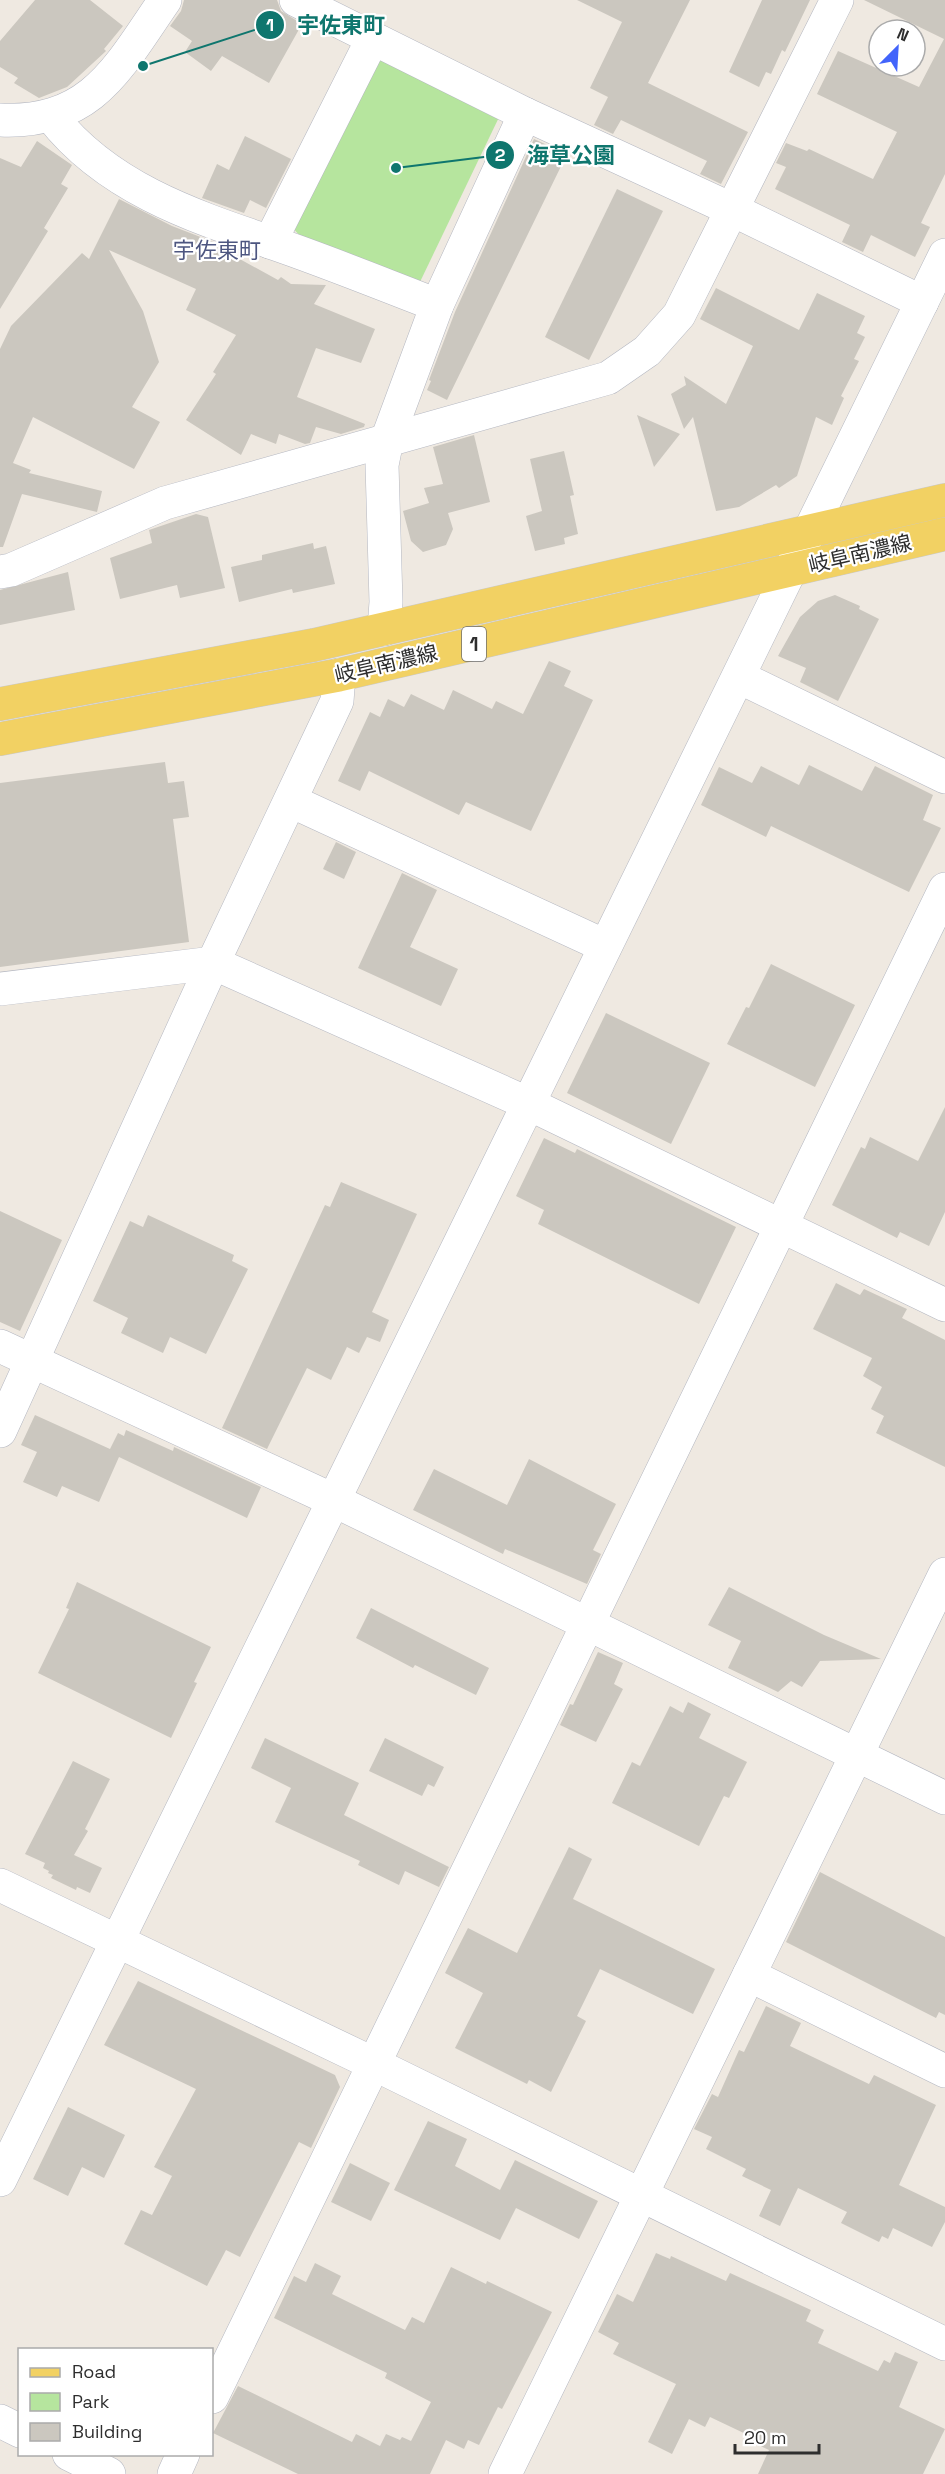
<svg xmlns="http://www.w3.org/2000/svg" width="945" height="2474" font-family="'Space Grotesk','Noto Sans JP',sans-serif">
<rect width="100%" height="100%" fill="#efe9e1"/>
<!-- green -->
<polygon fill="#b6e59e" points="372,50 502,111 419,284 302,238 290,225"/>
<!-- building -->
<g fill="#cbc7bf">
<polygon points="35,0 90,0 123,26 104,49 106,51 67,87 39,98 14,83 18,78 0,67 0,41"/>
<polygon points="184,0 277,0 281,11 302,24 269,83 222,56 211,71 185,52 192,41 170,26 181,11"/>
<polygon points="577,0 690,0 648,83 748,132 721,184 700,174 707,161 621,120 613,134 594,125 608,97 590,88 622,22"/>
<polygon points="762,0 810,0 785,52 782,50 771,74 766,72 759,87 729,72"/>
<polygon points="864,0 945,0 945,174 921,223 930,227 915,257 871,235 863,252 842,242 850,225 775,189 786,167 776,163 786,143 807,151 809,149 873,179 897,132 817,94 838,51 919,87 944,39"/>
<polygon points="245,136 291,159 266,208 250,200 244,213 202,198 217,164 229,170"/>
<polygon points="534,139 567,154 447,400 427,390 431,381 429,380 455,312"/>
<polygon points="37,141 72,165 61,184 68,188 44,228 48,231 0,309 0,158 21,167"/>
<polygon points="617,189 663,211 589,360 545,337"/>
<polygon points="119,199 172,226 229,248 227,252 278,280 281,277 291,284 326,285 314,304 375,329 361,363 316,348 297,397 365,424 364,427 341,434 316,427 310,443 305,444 279,434 276,444 251,434 241,455 186,420 216,374 213,372 236,335 186,310 196,289 109,250 143,311 159,362 132,407 160,422 134,469 33,417 13,463 31,470 29,473 102,491 97,512 22,494 3,547 0,547 0,349 11,326 82,253 89,259"/>
<polygon points="716,288 799,330 817,293 865,316 857,333 865,337 854,359 859,361 841,396 844,398 832,425 816,417 797,476 779,488 776,485 739,507 716,511 693,417 684,429 671,394 686,385 684,376 726,404 753,346 700,319"/>
<polygon points="637,415 680,434 654,467"/>
<polygon points="474,435 490,502 448,513 453,529 446,545 423,552 411,541 403,511 429,503 424,488 443,484 433,447"/>
<polygon points="564,451 574,495 570,496 578,534 564,538 565,544 535,551 526,516 542,511 530,459"/>
<polygon points="196,514 208,517 225,588 180,598 177,585 120,599 110,558 152,543 149,530"/>
<polygon points="313,543 314,549 326,546 335,584 293,593 292,589 239,602 231,567 262,560 262,555"/>
<polygon points="68,572 75,610 0,625 0,590"/>
<polygon points="835,595 860,606 859,609 879,619 838,701 800,682 806,668 778,656 800,617 818,601"/>
<polygon points="549,661 571,671 564,686 593,700 531,831 466,802 459,815 369,771 360,791 338,781 370,712 380,717 388,699 404,707 411,694 444,710 453,690 492,709 496,701 523,714"/>
<polygon points="165,762 168,783 184,781 189,817 173,819 189,942 0,967 0,783"/>
<polygon points="809,765 862,791 875,766 933,795 923,820 941,828 909,892 771,826 766,837 701,805 719,767 752,783 761,766 799,785"/>
<polygon points="336,842 356,852 344,879 323,869"/>
<polygon points="402,873 437,890 410,947 458,969 441,1006 358,968"/>
<polygon points="771,964 855,1005 815,1087 727,1044 746,1007 749,1008"/>
<polygon points="606,1013 710,1063 671,1144 567,1093"/>
<polygon points="945,1107 945,1212 929,1246 900,1232 897,1238 832,1205 861,1147 865,1149 870,1137 918,1161"/>
<polygon points="544,1138 575,1153 577,1149 736,1227 699,1304 538,1224 544,1210 516,1196"/>
<polygon points="341,1182 417,1214 372,1312 389,1320 380,1342 367,1337 359,1353 347,1347 331,1380 307,1368 267,1449 222,1428 325,1205 330,1207"/>
<polygon points="0,1211 62,1240 20,1331 0,1322"/>
<polygon points="148,1215 234,1255 232,1261 248,1269 206,1354 170,1337 163,1353 121,1333 128,1318 93,1301 130,1221 143,1227"/>
<polygon points="836,1283 860,1295 864,1289 907,1309 902,1318 945,1340 945,1467 876,1433 884,1416 871,1409 882,1387 863,1376 872,1358 813,1329"/>
<polygon points="35,1415 110,1449 118,1433 124,1436 126,1430 173,1451 174,1447 261,1487 247,1518 119,1457 99,1502 62,1486 57,1497 23,1482 37,1452 21,1445"/>
<polygon points="529,1459 616,1504 593,1550 601,1554 587,1584 505,1549 503,1554 413,1510 434,1469 507,1505"/>
<polygon points="77,1582 211,1647 194,1682 197,1683 171,1738 38,1673 69,1609 66,1608"/>
<polygon points="729,1587 824,1635 881,1659 820,1661 802,1687 791,1681 778,1692 728,1668 741,1641 708,1625"/>
<polygon points="371,1608 489,1668 476,1695 415,1665 413,1668 356,1638"/>
<polygon points="598,1652 623,1663 614,1684 623,1689 596,1742 560,1725 570,1704 573,1705"/>
<polygon points="688,1702 711,1714 699,1738 747,1762 729,1798 724,1796 699,1846 612,1803 632,1762 640,1766 670,1706 683,1713"/>
<polygon points="265,1738 359,1783 344,1815 449,1867 439,1887 405,1871 399,1885 358,1865 360,1861 275,1822 291,1788 251,1768"/>
<polygon points="385,1738 444,1767 434,1787 428,1784 422,1796 369,1771"/>
<polygon points="73,1761 110,1779 85,1829 88,1831 74,1855 102,1868 90,1893 77,1887 76,1890 51,1878 53,1875 48,1873 49,1871 43,1868 45,1863 25,1854"/>
<polygon points="569,1847 592,1859 573,1899 715,1969 693,2014 600,1969 577,2016 586,2021 551,2092 529,2080 527,2084 455,2048 483,1993 445,1973 468,1928 517,1953"/>
<polygon points="820,1872 945,1937 945,2015 939,2012 936,2018 786,1942"/>
<polygon points="138,1981 335,2075 340,2087 311,2148 299,2142 240,2257 226,2250 207,2286 124,2244 141,2210 152,2215 172,2176 154,2167 196,2089 104,2045"/>
<polygon points="766,2006 801,2023 790,2046 869,2084 874,2075 936,2105 899,2185 945,2207 945,2222 932,2247 893,2228 888,2239 882,2236 879,2242 841,2223 847,2212 798,2188 780,2226 759,2216 771,2190 742,2176 746,2169 706,2149 712,2137 694,2129 712,2094 718,2097 739,2050 744,2052"/>
<polygon points="68,2107 125,2135 104,2178 82,2167 68,2196 33,2179"/>
<polygon points="428,2121 467,2139 455,2166 500,2190 515,2160 598,2201 579,2239 516,2208 500,2240 394,2190"/>
<polygon points="350,2163 390,2183 371,2221 331,2202"/>
<polygon points="656,2253 670,2259 671,2256 726,2281 730,2273 811,2310 806,2321 824,2330 818,2343 878,2371 884,2360 890,2363 895,2352 918,2362 899,2407 945,2429 923,2474 758,2474 769,2450 748,2440 750,2436 710,2417 705,2427 689,2419 672,2454 648,2442 676,2384 613,2354 619,2343 598,2332 617,2294 633,2302"/>
<polygon points="315,2263 341,2276 332,2294 405,2330 412,2317 424,2323 451,2267 486,2284 487,2281 552,2312 502,2409 498,2407 479,2445 468,2440 464,2449 446,2440 430,2474 298,2474 213,2433 238,2386 352,2442 356,2434 380,2446 386,2434 400,2440 402,2437 411,2441 431,2402 385,2378 387,2373 274,2318 294,2276 306,2282"/>
</g>
<g fill="none" stroke-linecap="round" stroke-linejoin="round">
<!-- minor casing -->
<g stroke="#b4b7c1" stroke-width="34">
<g id="minor">
<polyline points="296,0 525,114 733,210 922,302"/>
<path d="M52,117c54,69 137,98 218,125 56,19 112,42 167,63"/>
<path d="M0,120c92,4 118,-52 165,-120"/>
<polyline points="270,242 373,38"/>
<polyline points="0,572 11,570 165,503 608,378 647,351 679,315 837,0"/>
<polyline points="384,629 386,602 382,465 387,440 437,305 525,114"/>
<polyline points="739,677 945,777"/>
<polyline points="291,801 605,946"/>
<polyline points="0,989 213,963 527,1103 945,1305"/>
<polyline points="0,1346 333,1500 945,1798"/>
<polyline points="0,1431 213,963 337,701 339,675"/>
<polyline points="0,1885 374,2064 945,2344"/>
<polyline points="749,1975 945,2071"/>
<polyline points="0,2180 945,255"/>
<polyline points="212,2397 945,889"/>
<polyline points="0,2421 20,2431"/>
<polyline points="69,2454 109,2474"/>
<polyline points="174,2474 183,2454"/>
<polyline points="505,2474 945,1574"/>
</g>
</g>
<!-- major casing -->
<g stroke="#c9c9c9" stroke-width="34">
<g id="major">
<polyline points="0,704 314,645 945,500"/>
<polyline points="0,739 339,675 945,534"/>
</g>
</g>
<!-- minor -->
<use href="#minor" stroke="#fff" stroke-width="33"/>
<!-- major -->
<use href="#major" stroke="#f2d163" stroke-width="33"/>
</g>
<g text-anchor="middle" stroke-width="4.5" stroke-linejoin="round" paint-order="stroke">
<!-- shield labels -->
<rect fill="#fff" stroke="#6d6d6d" stroke-width="1.5" x="462" y="627" width="24" height="34" rx="4.5"/>
<g font-size="20" font-weight="bold" fill="#2e2e2e">
<text x="474" y="651">1</text>
</g>
<!-- street labels -->
<g font-size="21" fill="#2e2e2e" stroke="#fff">
<text transform="translate(860 554) rotate(-13)" y="7">岐阜南濃線</text>
<text transform="translate(386 664) rotate(-13)" y="7">岐阜南濃線</text>
</g>
<!-- neighbourhood labels -->
<g font-size="22" fill="#4d5680" stroke="#fff">
<text x="217" y="258">宇佐東町</text>
</g>
</g>
<!-- callouts -->
<path fill="none" stroke="#0f766e" stroke-width="2" d="M143 66L270 25M396 168L500 155"/>
<g fill="#0f766e" stroke="#fff" stroke-width="2">
<circle cx="143" cy="66" r="6"/>
<circle cx="396" cy="168" r="6"/>
<circle cx="270" cy="25" r="15"/>
<circle cx="500" cy="155" r="15"/>
</g>
<g font-size="18" text-anchor="middle" font-weight="bold" fill="#fff">
<text x="270" y="31">1</text>
<text x="500" y="161">2</text>
</g>
<g font-size="22" text-anchor="middle" font-weight="bold" fill="#0f766e" stroke="#fff" stroke-width="4.5" stroke-linejoin="round" paint-order="stroke">
<text x="341" y="33">宇佐東町</text>
<text x="571" y="163">海草公園</text>
</g>
<!-- legend -->
<rect x="18" y="2348" width="195" height="108" fill="#ffffff" stroke="#ababab" stroke-width="1.5"/>
<rect x="30" y="2368" width="30" height="9" fill="#f2d163" stroke="#ababab" stroke-width="1.5"/>
<text x="72" y="2378" font-size="18" fill="#2e2e2e">Road</text>
<rect x="30" y="2393" width="30" height="18" fill="#b6e59e" stroke="#ababab" stroke-width="1.5"/>
<text x="72" y="2408" font-size="18" fill="#2e2e2e">Park</text>
<rect x="30" y="2423" width="30" height="18" fill="#cbc7bf" stroke="#ababab" stroke-width="1.5"/>
<text x="72" y="2438" font-size="18" fill="#2e2e2e">Building</text>
<!-- north arrow -->
<g transform="translate(897 48) rotate(24)"><circle r="28" fill="#ffffff" stroke="#ababab" stroke-width="1.5"/>
<path d="M0-4.5L10 22L0 15L-10 22Z" fill="#4264fb"/>
<text y="-9" font-size="16" font-weight="bold" text-anchor="middle" fill="#2e2e2e">N</text>
</g>
<!-- scale -->
<path d="M735 2444v9h84v-9" fill="none" stroke="#2e2e2e" stroke-width="3"/>
<text x="744" y="2444" font-size="18" fill="#2e2e2e" stroke="#ffffff" stroke-width="4.5" paint-order="stroke">20 m</text>
</svg>
